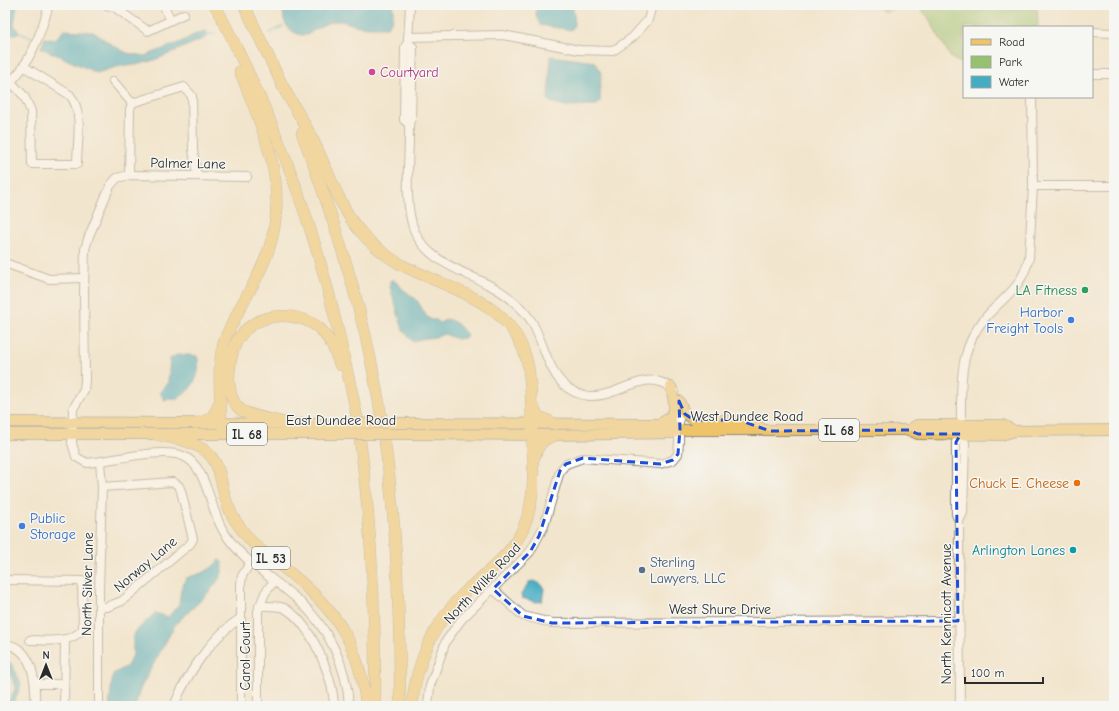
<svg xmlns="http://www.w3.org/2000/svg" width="1119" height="711" font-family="'Comic Neue',sans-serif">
<rect width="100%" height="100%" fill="#f6f6f2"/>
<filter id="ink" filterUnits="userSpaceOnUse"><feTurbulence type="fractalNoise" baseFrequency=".025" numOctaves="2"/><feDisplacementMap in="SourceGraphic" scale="8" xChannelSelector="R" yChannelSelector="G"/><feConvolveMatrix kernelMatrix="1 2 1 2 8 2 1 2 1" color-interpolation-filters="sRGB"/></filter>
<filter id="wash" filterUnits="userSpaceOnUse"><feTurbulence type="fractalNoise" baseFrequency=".012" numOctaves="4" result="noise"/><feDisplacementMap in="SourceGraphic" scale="16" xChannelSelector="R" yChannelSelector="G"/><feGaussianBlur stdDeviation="0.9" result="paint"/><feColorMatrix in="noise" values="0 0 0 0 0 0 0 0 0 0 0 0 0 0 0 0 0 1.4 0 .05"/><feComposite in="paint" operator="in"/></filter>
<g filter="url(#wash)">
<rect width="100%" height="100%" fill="#f2e5cd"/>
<!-- green -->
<g fill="#96c26f" stroke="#60764d">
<polygon points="873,5 905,5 884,12"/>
<polygon points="917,5 1037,5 1038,27 964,27 964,65 951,58 928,17"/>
</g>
<!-- water -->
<g fill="#44acc3" stroke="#386c77">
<polygon points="5,5 17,5 14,24 19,33 5,36"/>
<path d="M286,5h107c0,8 1,17 -6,22 -9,0 -19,0 -28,-1 -6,-1 -12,-4 -18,-5 -18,-1 -28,13 -37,14 -15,0 -26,-17 -18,-30z"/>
<path d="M536,5h36c2,8 5,19 -1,25l-31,-5 -4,-9z"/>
<polygon points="64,30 93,32 114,46 127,53 145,56 181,42 197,33 206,31 207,37 155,60 136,65 116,67 97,73 41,48 45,38 54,40"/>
<polygon points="551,56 595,62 601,73 600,102 597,105 566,106 550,102 548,98"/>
<path d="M393,279l11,11 13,10 10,17 5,3h5l3,3 6,-4c10,2 15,8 21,16l-1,3 -9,1 -13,-5c-12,6 -20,2 -31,8l-10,-12 -13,-43v-6z"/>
<path d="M179,354l18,2c5,16 -3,32 -17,41 -4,2 -11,2 -16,3l-4,-8 8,-10 2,-23z"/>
<path d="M219,559c19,15 -35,55 -44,66l-34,62 -6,19h-26l4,-32 14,-8 6,-11v-18l3,-6 19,-18 13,4 11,-13 2,-15 5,-11c12,-4 27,-7 33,-19z"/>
<polygon points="534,581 541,584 544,589 542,601 537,602 522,598 521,595 529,582"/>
<polygon points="5,657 12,665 21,684 13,706 5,706 5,702 11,698 15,688 12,678 5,670"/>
</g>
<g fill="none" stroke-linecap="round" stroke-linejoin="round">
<!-- stream -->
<g stroke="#44acc3" stroke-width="1.5">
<polyline points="19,33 33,38"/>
<polyline points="270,33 283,26"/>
<polyline points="206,34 216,34"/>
</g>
</g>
</g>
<g filter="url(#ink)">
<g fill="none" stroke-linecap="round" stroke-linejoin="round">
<!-- minor casing -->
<g stroke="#8e887c" stroke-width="10">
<g id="minor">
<polyline points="106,5 114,7 148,31 184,14"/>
<polyline points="163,5 171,20"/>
<polyline points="1092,32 1111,33"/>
<polyline points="408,37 503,35 579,50 613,51 633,37 648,20 652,5"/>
<path d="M408,42l5,5 -2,72 -2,5c1,33 -6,76 5,106 16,40 70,44 99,71 7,6 16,15 20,23 14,26 17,63 50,71 33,8 63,-33 91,-4"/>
<polyline points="1092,74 1114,74"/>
<polyline points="113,81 132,103"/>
<path d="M11,82l13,14 7,15 1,53h45c0,-21 7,-52 -7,-69l-47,-29"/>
<path d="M5,87c24,-19 36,-54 44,-82"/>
<polyline points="409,124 404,120 405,47 408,42 410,5"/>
<polyline points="129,175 130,109 132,103 184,87 192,96 193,150 197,176"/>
<path d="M247,177l-118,-2 -12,3 -7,8 -21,50 -4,13 -1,43 1,88 -1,10 -11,19 -1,34 4,14 11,6c25,-2 73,-16 96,-7 24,9 27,55 41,76 18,29 48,45 73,67 31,27 50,67 52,107"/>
<polyline points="1033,186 1114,186"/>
<polyline points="5,263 49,279 84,278"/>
<polyline points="959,521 956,514 956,442 961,434"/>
<path d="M5,580l77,1 1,48c-12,15 -36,11 -53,11"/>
<polyline points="493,589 523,616 552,623 958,621"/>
<path d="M259,606c8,0 17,-1 25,2 27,14 49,69 50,98"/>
<polyline points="99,607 107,607 122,601 190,544 193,539 181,491 179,486 173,482 102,487"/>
<path d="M5,644c29,4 31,39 30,62"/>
<polyline points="36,684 64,684"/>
<polyline points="64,706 65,640"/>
<polyline points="99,706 99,590 102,487 100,462"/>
<path d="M174,706c12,-31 39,-71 67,-88"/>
<polyline points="241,706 241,583 242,576 250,563"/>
<polyline points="258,706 258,611 265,593 274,581"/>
<polyline points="428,706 430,686 446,641 461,620 530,552 544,526 560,471 566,464 583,458 660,464 673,460 678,454 679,442 679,405"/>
<path d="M960,706l-1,-185 4,-8 2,-70c-5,-14 -4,-25 -4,-39 0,-32 2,-60 24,-86 19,-22 36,-28 44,-60l4,-72 -1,-89"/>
</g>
</g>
<!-- major casing -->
<g stroke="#8e887c" stroke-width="12">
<g id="major">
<polyline points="679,401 685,414 694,420 739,420 760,427"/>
<polyline points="5,422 339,424"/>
<polyline points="400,423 659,424 672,425 680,430"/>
<path d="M659,424c20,-9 16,-18 12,-37"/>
<polyline points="909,430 917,425 1003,425 1015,431"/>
<polyline points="5,434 339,434"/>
<polyline points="405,434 556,435 672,433 680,430 909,430 918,434 1001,435 1015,431 1114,430"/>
</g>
</g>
<!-- highway casing -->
<g stroke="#8e887c" stroke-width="12">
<g id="highway">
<path d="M215,5c12,22 23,46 34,69 41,86 70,172 91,265 5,27 13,53 17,79 14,96 19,191 18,288"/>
<polyline points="244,5 285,91"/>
<path d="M282,85c11,20 24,40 34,61 24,52 30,85 82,117 35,19 78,29 106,57 31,32 26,68 28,108 1,42 7,84 -20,119 -12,16 -29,29 -44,42 -33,31 -52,72 -56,117"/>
<path d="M302,133c28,75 53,150 69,228 24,114 29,229 29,345"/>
<polyline points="532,405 538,416 555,424"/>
<path d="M196,423c14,-2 19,-7 23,-20"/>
<path d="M290,424c-13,-4 -39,-7 -49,-14 -10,-8 -12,-21 -12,-33 1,-12 2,-25 8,-36 16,-29 58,-32 82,-13 10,9 17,25 21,37"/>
<path d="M154,434c19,4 39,6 54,19 13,12 13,34 19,50 3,9 7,17 13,24 12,19 31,31 49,45 47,38 71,72 77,134"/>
<path d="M230,434l-9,-10c0,-27 -5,-59 4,-85 4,-11 11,-22 16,-33 14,-24 28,-49 33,-77 11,-56 -15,-108 -34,-158"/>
<path d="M535,456c4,-14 9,-17 21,-21"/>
</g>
</g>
<!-- minor -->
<use href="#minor" stroke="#fff" stroke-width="8"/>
<!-- major -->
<use href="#major" stroke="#efc469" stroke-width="10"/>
<!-- highway -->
<use href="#highway" stroke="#efc469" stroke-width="11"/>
<!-- major-bridge casing -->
<g stroke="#8e887c" stroke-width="12" stroke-linecap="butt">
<g id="major-bridge">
<polyline points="339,424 400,423"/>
<polyline points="339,434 405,434"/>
</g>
</g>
<!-- major-bridge -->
<use href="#major-bridge" stroke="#efc469" stroke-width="10"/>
</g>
</g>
<!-- marked area -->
<path d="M0 0H1119V711H0ZM679,401l6,13 9,6h45l31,11 139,-1 9,4h43l-5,8 2,179 -406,2 -29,-7 -30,-27 37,-37 9,-16 21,-65 6,-7 17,-6 77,6 13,-4 5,-6 2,-24z" fill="#f2e5cd" fill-opacity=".55" fill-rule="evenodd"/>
<path fill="none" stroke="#1d4ed8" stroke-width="3" stroke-dasharray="8 5" stroke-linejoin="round" d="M679,401l6,13 9,6h45l31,11 139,-1 9,4h43l-5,8 2,179 -406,2 -29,-7 -30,-27 37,-37 9,-16 21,-65 6,-7 17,-6 77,6 13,-4 5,-6 2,-24z"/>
<!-- markers -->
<circle fill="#d1479c" stroke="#f6f6f2" stroke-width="1.5" cx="372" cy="72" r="4"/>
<circle fill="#2e9e5b" stroke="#f6f6f2" stroke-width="1.5" cx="1085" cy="290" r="4"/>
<g fill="#3f7fe0" stroke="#f6f6f2" stroke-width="1.5">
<circle cx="1071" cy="320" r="4"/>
<circle cx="22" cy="526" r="4"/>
</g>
<circle fill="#e8710a" stroke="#f6f6f2" stroke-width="1.5" cx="1077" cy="483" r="4"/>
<circle fill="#0f9aa8" stroke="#f6f6f2" stroke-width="1.5" cx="1073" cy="550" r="4"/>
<circle fill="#5c6f8a" stroke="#f6f6f2" stroke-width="1.5" cx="642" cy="570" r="4"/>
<g text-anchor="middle" stroke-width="3" stroke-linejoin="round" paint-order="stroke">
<!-- shield labels -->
<g fill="#f6f6f2" stroke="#686867" stroke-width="1">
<rect x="819" y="419" width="40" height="22" rx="3"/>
<rect x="227" y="423" width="40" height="22" rx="3"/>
<rect x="252" y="547" width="38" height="22" rx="3"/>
</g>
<g font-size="13" font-weight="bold" fill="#2b2b2b">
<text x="839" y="435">IL 68</text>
<text x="247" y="439">IL 68</text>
<text x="271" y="563">IL 53</text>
</g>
<!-- hotel labels -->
<g font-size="14" fill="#b23c85" stroke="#f6f6f2" text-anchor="start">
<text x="380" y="77">Courtyard</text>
</g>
<!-- street labels -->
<g font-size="14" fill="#2b2b2b" stroke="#f6f6f2">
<text transform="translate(188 163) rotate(1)" y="5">Palmer Lane</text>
<text x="747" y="421">West Dundee Road</text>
<text x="341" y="425">East Dundee Road</text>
<text transform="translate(145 564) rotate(-40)" y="5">Norway Lane</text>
<text transform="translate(482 583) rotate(-47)" y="5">North Wilke Road</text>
<text transform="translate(87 584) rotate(-89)" y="5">North Silver Lane</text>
<text x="720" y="614">West Shure Drive</text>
<text transform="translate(946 614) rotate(-90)" y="5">North Kennicott Avenue</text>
<text transform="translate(245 656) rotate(-90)" y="5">Carol Court</text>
</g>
<!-- leisure labels -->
<g font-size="14" fill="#27864d" stroke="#f6f6f2" text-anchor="end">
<text x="1077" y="295">LA Fitness</text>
</g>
<!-- shop labels -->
<g font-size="14" fill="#366cbe" stroke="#f6f6f2" text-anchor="end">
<text x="1063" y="317">Harbor<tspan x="1063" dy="16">Freight Tools</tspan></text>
<text x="30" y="523" text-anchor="start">Public<tspan x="30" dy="16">Storage</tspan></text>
</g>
<!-- food labels -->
<g font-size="14" fill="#c56008" stroke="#f6f6f2" text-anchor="end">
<text x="1069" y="488">Chuck E. Cheese</text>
</g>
<!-- culture labels -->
<g font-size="14" fill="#0d838f" stroke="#f6f6f2" text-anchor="end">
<text x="1065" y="555">Arlington Lanes</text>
</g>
<!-- service labels -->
<g font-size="14" fill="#4e5e75" stroke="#f6f6f2" text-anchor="start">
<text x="650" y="567">Sterling<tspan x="650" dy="16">Lawyers, LLC</tspan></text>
</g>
</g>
<!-- margin -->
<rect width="1119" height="711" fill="none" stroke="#f6f6f2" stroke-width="20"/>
<!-- legend -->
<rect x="963" y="26" width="130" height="72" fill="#f6f6f2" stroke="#a5a5a2"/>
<rect x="971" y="39" width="20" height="6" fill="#efc469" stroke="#a5a5a2"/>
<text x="999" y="46" font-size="12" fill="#2b2b2b">Road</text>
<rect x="971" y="56" width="20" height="12" fill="#96c26f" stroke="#a5a5a2"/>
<text x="999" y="66" font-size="12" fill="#2b2b2b">Park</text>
<rect x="971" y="76" width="20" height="12" fill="#44acc3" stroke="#a5a5a2"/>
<text x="999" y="86" font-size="12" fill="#2b2b2b">Water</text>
<!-- north arrow -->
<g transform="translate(46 665)" stroke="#f6f6f2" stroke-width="3" paint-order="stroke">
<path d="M0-3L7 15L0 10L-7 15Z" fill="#2b2b2b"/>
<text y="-6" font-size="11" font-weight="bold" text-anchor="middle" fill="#2b2b2b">N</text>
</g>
<!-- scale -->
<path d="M965 677v6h78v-6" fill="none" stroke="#2b2b2b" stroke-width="2"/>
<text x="971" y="677" font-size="12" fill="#2b2b2b" stroke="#f6f6f2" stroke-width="3" paint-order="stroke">100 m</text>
</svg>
